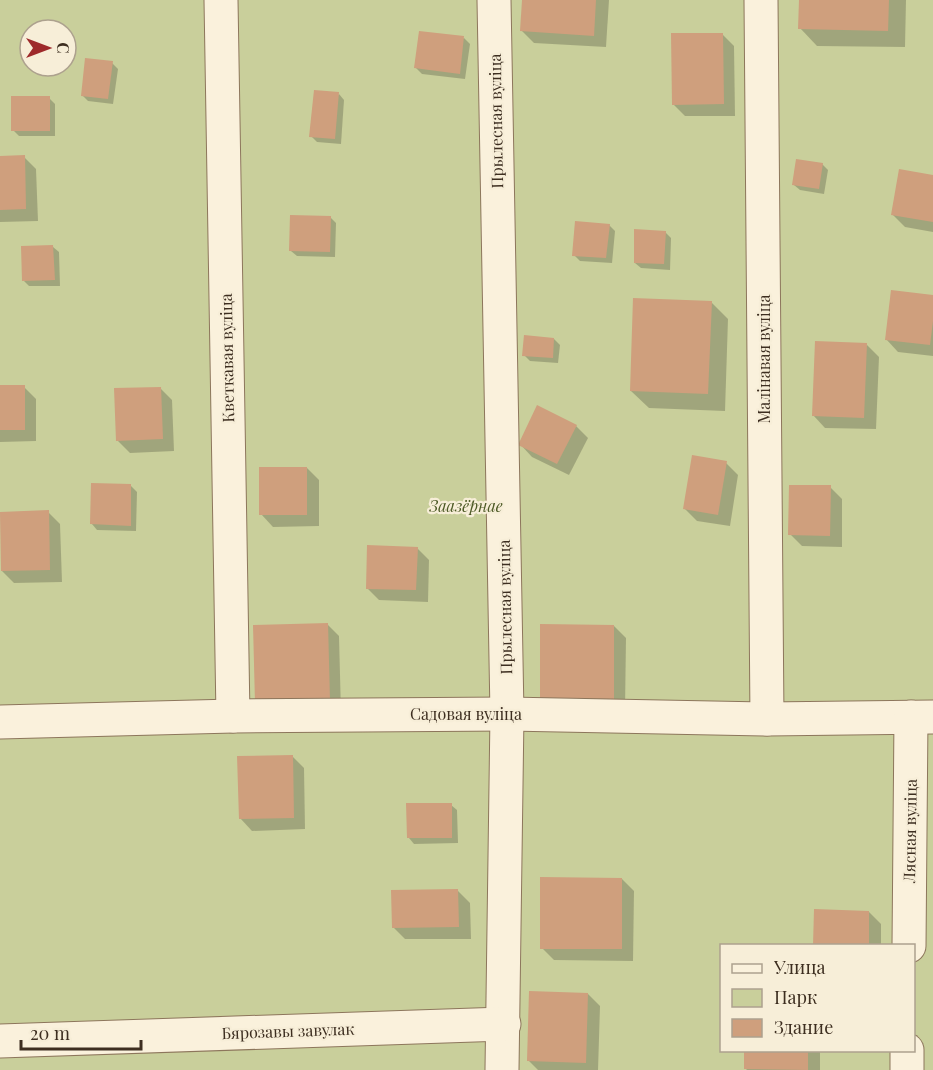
<svg xmlns="http://www.w3.org/2000/svg" width="933" height="1070" font-family="'Playfair Display',serif">
<rect width="100%" height="100%" fill="#f0e4c8"/>
<!-- green -->
<path fill="#c9cf9b" fill-rule="evenodd" d="M0,0h933v1070h-933zM30,30h36v36h-36zM722,946h192v104h-192z"/>
<!-- shadow -->
<g fill="#0003">
<polygon points="524,0 609,0 606,47 534,43 522,31"/>
<polygon points="800,0 906,0 905,47 817,46 800,28"/>
<polygon points="722,34 734,46 735,116 685,116 673,104"/>
<polygon points="464,38 470,44 465,79 422,74 416,68"/>
<polygon points="112,63 118,69 113,104 88,101 82,95"/>
<polygon points="339,94 344,100 341,144 317,142 311,136"/>
<polygon points="49,98 55,104 55,136 19,136 13,130"/>
<polygon points="0,157 24,157 36,169 38,221 0,222"/>
<polygon points="822,164 828,170 824,194 800,190 794,185"/>
<polygon points="933,176 933,232 905,227 893,215"/>
<polygon points="330,217 336,223 335,257 297,256 291,251"/>
<polygon points="609,225 615,231 612,263 580,261 574,255"/>
<polygon points="665,232 671,238 670,270 641,268 635,263"/>
<polygon points="53,247 59,252 60,286 29,286 24,281"/>
<polygon points="933,297 933,356 898,352 886,339"/>
<polygon points="711,302 728,319 725,411 649,408 631,391"/>
<polygon points="554,339 560,345 558,363 530,361 524,355"/>
<polygon points="867,345 879,357 876,429 825,428 813,415"/>
<polygon points="0,387 24,387 36,399 36,441 0,442"/>
<polygon points="160,388 172,400 174,451 130,453 117,440"/>
<polygon points="576,426 588,438 569,475 532,457 520,444"/>
<polygon points="726,463 738,475 730,526 697,521 685,509"/>
<polygon points="307,468 319,480 319,526 273,527 261,514"/>
<polygon points="131,486 137,492 136,531 97,530 92,524"/>
<polygon points="830,487 842,499 842,547 802,546 790,534"/>
<polygon points="48,512 60,524 62,582 14,583 2,571"/>
<polygon points="417,548 429,560 428,602 379,600 367,588"/>
<polygon points="327,624 339,636 341,713 269,715"/>
<polygon points="614,626 626,638 625,710 553,710 541,698"/>
<polygon points="292,756 304,768 305,829 252,831 240,818"/>
<polygon points="451,805 457,810 458,843 414,844 409,838"/>
<polygon points="622,879 634,891 633,961 554,960 542,948"/>
<polygon points="458,891 470,903 471,939 405,939 393,927"/>
<polygon points="869,912 881,924 881,946 814,946"/>
<polygon points="588,994 600,1006 598,1070 538,1070 529,1061"/>
<polygon points="746,1050 820,1050 820,1070 747,1070 746,1069"/>
</g>
<!-- building -->
<g fill="#cf9f7d">
<polygon points="522,0 596,0 594,36 520,31"/>
<polygon points="799,0 889,0 888,31 798,29"/>
<polygon points="419,31 464,36 460,74 414,68"/>
<polygon points="671,33 723,33 724,104 672,105"/>
<polygon points="85,58 113,61 108,99 81,96"/>
<polygon points="314,90 339,92 335,139 309,137"/>
<rect x="11" y="96" width="39" height="35"/>
<polygon points="25,155 26,209 0,210 0,156"/>
<polygon points="796,159 823,163 819,189 792,185"/>
<polygon points="899,169 933,175 933,222 891,215"/>
<polygon points="290,215 331,216 330,252 289,251"/>
<polygon points="575,221 610,224 606,258 572,256"/>
<polygon points="634,229 666,231 664,264 634,263"/>
<polygon points="53,245 55,280 22,281 21,246"/>
<polygon points="891,290 933,295 933,321 930,345 885,340"/>
<polygon points="633,298 712,301 708,394 630,391"/>
<polygon points="524,335 554,338 553,358 522,356"/>
<polygon points="815,341 867,343 864,418 812,416"/>
<rect x="0" y="385" width="25" height="45"/>
<polygon points="161,387 163,439 116,441 114,388"/>
<polygon points="537,405 577,425 557,464 518,445"/>
<polygon points="692,455 727,461 718,515 683,509"/>
<rect x="259" y="467" width="48" height="48"/>
<polygon points="91,483 131,484 131,526 90,524"/>
<polygon points="789,485 831,485 830,536 788,535"/>
<polygon points="49,510 50,570 1,571 0,512"/>
<polygon points="367,545 418,547 416,590 366,589"/>
<polygon points="328,623 330,701 255,703 253,625"/>
<polygon points="540,624 614,625 614,699 540,698"/>
<polygon points="293,755 294,818 239,819 237,756"/>
<polygon points="406,803 452,803 452,838 407,838"/>
<polygon points="540,877 622,878 622,949 540,949"/>
<polygon points="458,889 459,927 392,928 391,890"/>
<polygon points="814,909 869,911 869,946 813,946"/>
<polygon points="529,991 588,993 586,1063 527,1061"/>
<polygon points="744,1050 808,1050 808,1070 744,1069"/>
</g>
<g fill="none" stroke-linecap="round" stroke-linejoin="round">
<!-- minor casing -->
<g stroke="#8d765c" stroke-width="35">
<g id="minor">
<polyline points="221,0 233,716"/>
<polyline points="494,0 507,714 502,1070"/>
<polyline points="761,0 767,719"/>
<polyline points="0,722 233,716 507,714 767,719 933,717"/>
<polyline points="909,946 911,717"/>
<polyline points="0,1041 504,1024"/>
<polyline points="907,1070 907,1050"/>
</g>
</g>
<!-- minor -->
<use href="#minor" stroke="#faf1dc" stroke-width="33"/>
</g>
<g text-anchor="middle" stroke-width="4.5" stroke-linejoin="round" paint-order="stroke">
<!-- street labels -->
<g font-size="16" fill="#3d2e20" stroke="#f7eed8">
<text transform="translate(496 121) rotate(-91)" y="6">Прылесная вуліца</text>
<text transform="translate(227 358) rotate(-91)" y="6">Кветкавая вуліца</text>
<text transform="translate(764 359) rotate(-90)" y="6">Малінавая вуліца</text>
<text transform="translate(505 607) rotate(-91)" y="6">Прылесная вуліца</text>
<text x="466" y="720">Садовая вуліца</text>
<text transform="translate(910 831) rotate(-89)" y="6">Лясная вуліца</text>
<text transform="translate(288 1031) rotate(-2)" y="6">Бярозавы завулак</text>
</g>
<!-- park labels -->
<g font-size="16" font-style="italic" fill="#4d5a26" stroke="#f7eed8">
<text x="466" y="512">Заазёрнае</text>
</g>
</g>
<!-- legend -->
<rect x="720" y="944" width="195" height="108" fill="#f7eed8" stroke="#ada18e" stroke-width="1.5"/>
<rect x="732" y="964" width="30" height="9" fill="#faf1dc" stroke="#ada18e" stroke-width="1.5"/>
<text x="774" y="974" font-size="18" fill="#3d2e20">Улица</text>
<rect x="732" y="989" width="30" height="18" fill="#c9cf9b" stroke="#ada18e" stroke-width="1.5"/>
<text x="774" y="1004" font-size="18" fill="#3d2e20">Парк</text>
<rect x="732" y="1019" width="30" height="18" fill="#cf9f7d" stroke="#ada18e" stroke-width="1.5"/>
<text x="774" y="1034" font-size="18" fill="#3d2e20">Здание</text>
<!-- north arrow -->
<g transform="translate(48 48) rotate(90)"><circle r="28" fill="#f7eed8" stroke="#ada18e" stroke-width="1.5"/>
<path d="M0-4.5L10 22L0 15L-10 22Z" fill="#9e2a2b"/>
<text y="-9" font-size="16" font-weight="bold" text-anchor="middle" fill="#3d2e20">С</text>
</g>
<!-- scale -->
<path d="M21 1040v9h120v-9" fill="none" stroke="#3d2e20" stroke-width="3"/>
<text x="30" y="1040" font-size="18" fill="#3d2e20" stroke="#f7eed8" stroke-width="4.5" paint-order="stroke">20 m</text>
</svg>
